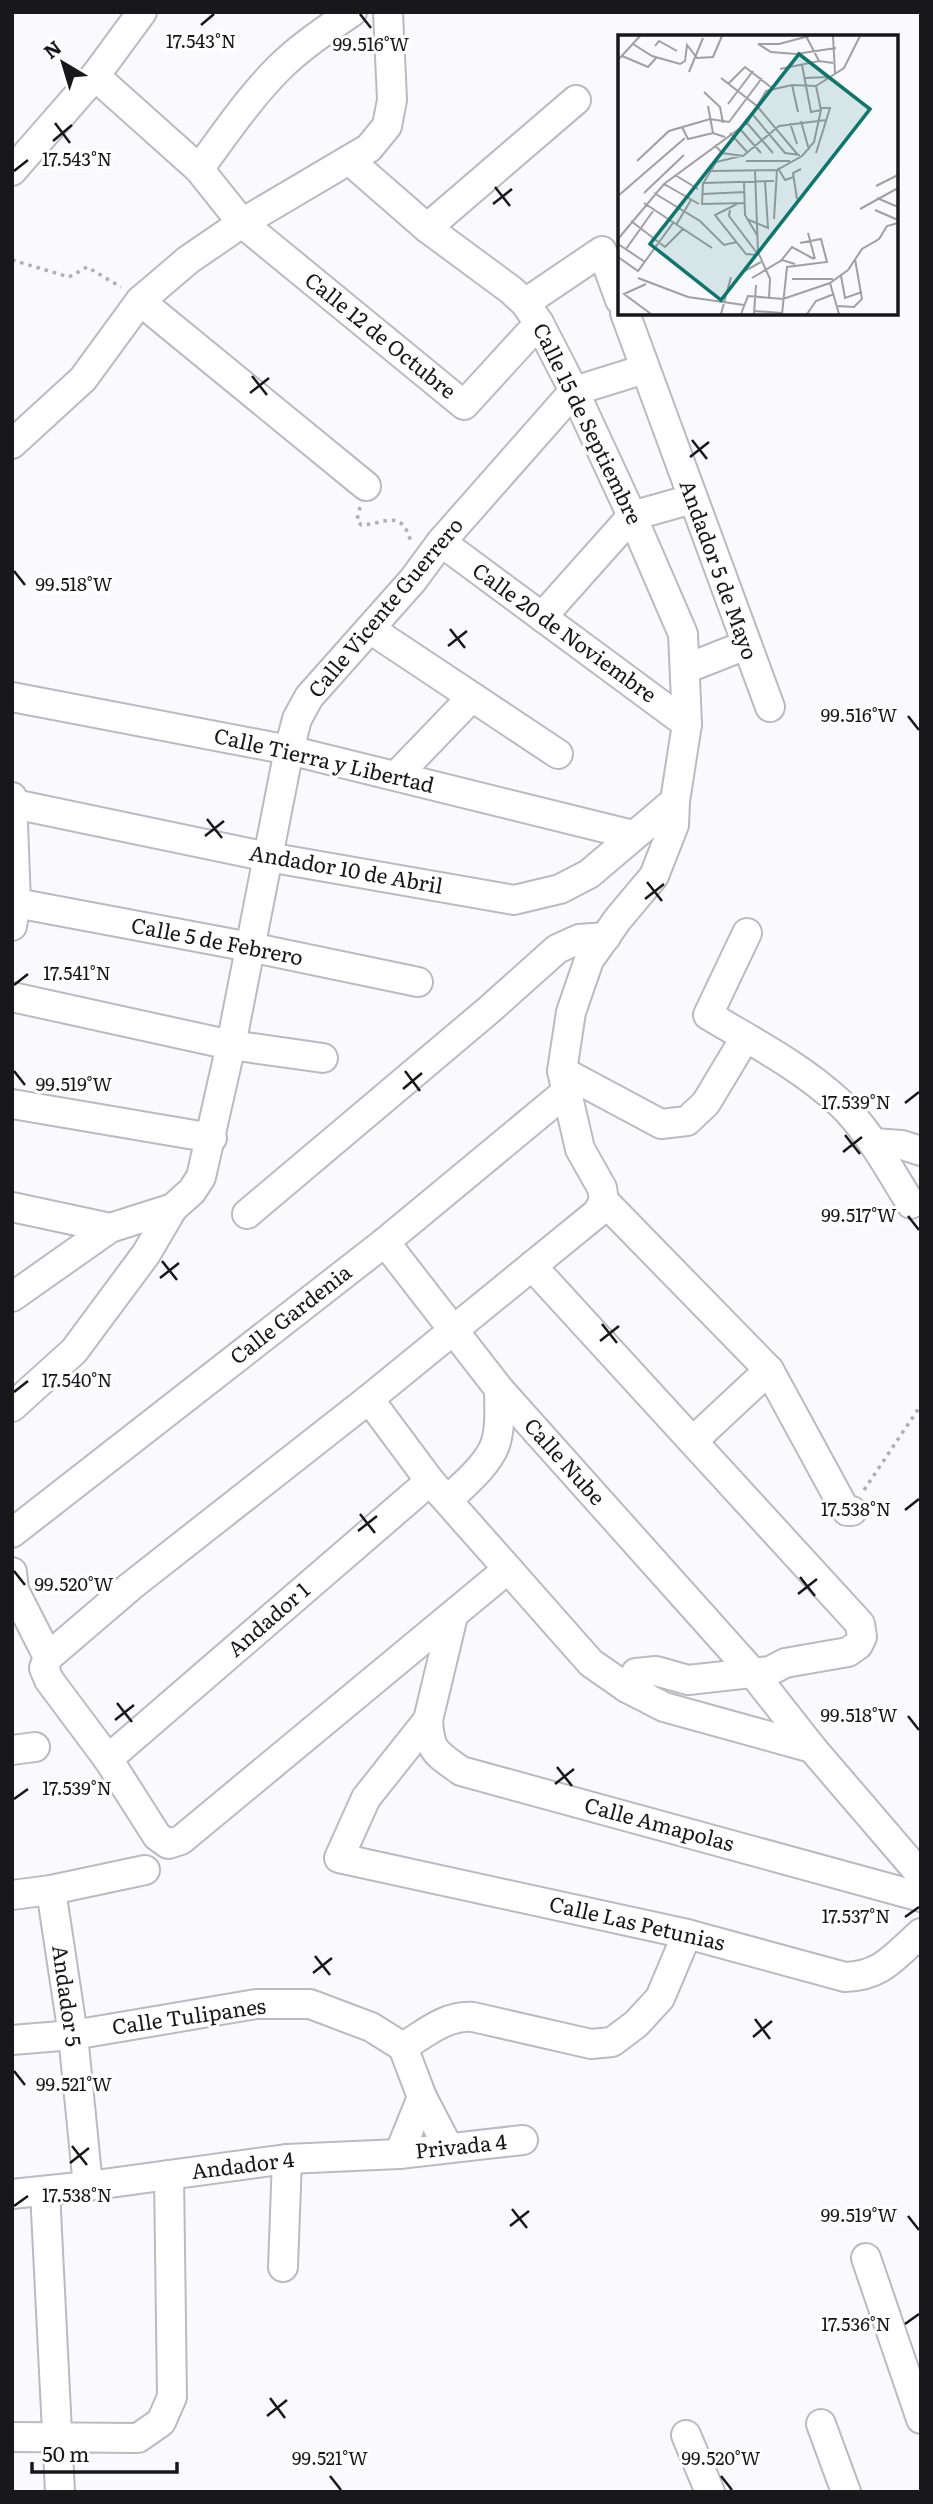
<svg xmlns="http://www.w3.org/2000/svg" width="933" height="2504" font-family="Literata,serif">
<rect width="100%" height="100%" fill="#fafafe"/>
<g fill="none" stroke-linecap="round" stroke-linejoin="round">
<!-- minor casing -->
<g stroke="#babac2" stroke-width="32">
<g id="minor">
<polyline points="95,76 199,169 242,223 464,405 539,323"/>
<polyline points="349,160 427,228 511,290 525,303 539,323 574,391 632,516 683,634 687,724 675,801 674,825 654,876 618,919 589,960 571,1012 562,1071 580,1149 602,1188 604,1201 769,1370 843,1506 847,1511 852,1511"/>
<path d="M199,169c26,-35 50,-71 80,-101 21,-21 48,-39 73,-56"/>
<polyline points="12,171 95,76 142,12"/>
<polyline points="427,228 576,100"/>
<polyline points="140,301 366,486"/>
<polyline points="525,303 602,251 620,300"/>
<polyline points="625,313 770,707"/>
<polyline points="12,444 83,379 140,301 188,260 242,223 369,148 387,126 392,100 388,12"/>
<polyline points="441,542 687,724"/>
<polyline points="542,617 632,516 692,499"/>
<polyline points="370,629 558,754"/>
<polyline points="685,669 746,645"/>
<polyline points="12,697 289,750 633,835"/>
<polyline points="396,776 472,697"/>
<polyline points="12,797 16,903 12,926"/>
<polyline points="14,804 268,857 514,900 560,889 589,874 675,801"/>
<polyline points="16,903 250,947 418,982"/>
<path d="M747,933l-39,82c45,27 92,51 131,87 30,28 50,67 72,102"/>
<polyline points="12,997 231,1045 323,1058"/>
<polyline points="562,1071 661,1124 687,1121 706,1103 745,1038"/>
<polyline points="12,1104 212,1138"/>
<polyline points="873,1143 902,1145 921,1151"/>
<polyline points="12,1207 110,1228"/>
<polyline points="247,1214 490,1009 557,949 579,939 606,937"/>
<polyline points="385,1242 499,1389 753,1673 812,1748 921,1875"/>
<polyline points="532,1266 860,1624 862,1637 858,1645 848,1652 785,1663 770,1671 688,1680 656,1671 636,1673 627,1688"/>
<polyline points="12,1297 110,1228 173,1208 192,1191 201,1177 231,1045 289,750 297,719 309,697 413,580 441,542 574,391 645,369"/>
<polyline points="369,1399 430,1481 591,1663 627,1688 664,1707 812,1748"/>
<polyline points="12,1407 74,1351 146,1254 173,1208"/>
<polyline points="694,1440 769,1370"/>
<path d="M448,1500c15,-15 39,-34 47,-55 6,-18 4,-38 4,-56"/>
<polyline points="12,1533 385,1242 566,1092"/>
<polyline points="508,1569 181,1840 168,1844 157,1836 108,1759 49,1680 44,1668 48,1657 131,1586 369,1399 597,1213 604,1201"/>
<polyline points="12,1572 14,1590 48,1657"/>
<path d="M453,1616l-25,104 -62,78 -27,60 348,76 158,43c37,-1 50,-21 76,-44"/>
<path d="M428,1720c2,32 7,32 33,51l460,126"/>
<polyline points="12,1750 35,1747"/>
<polyline points="108,1759 430,1481"/>
<polyline points="51,1890 73,2035 88,2186"/>
<polyline points="12,1895 51,1890 145,1870"/>
<path d="M12,2040l61,-5 183,-31h54l61,23 32,20c23,-14 43,-32 70,-30l118,27 21,-2 24,-18 24,-26 27,-64"/>
<polyline points="403,2047 422,2097 448,2147"/>
<polyline points="399,2154 422,2097"/>
<polyline points="45,2191 60,2492"/>
<polyline points="12,2194 88,2186 287,2159 399,2154 523,2140"/>
<polyline points="866,2258 921,2419"/>
<polyline points="283,2267 287,2159"/>
<polyline points="821,2424 846,2492"/>
<polyline points="686,2435 710,2492"/>
<polyline points="12,2437 138,2438 161,2422 172,2397 169,2175"/>
</g>
</g>
<!-- path -->
<g stroke="#afafb3" stroke-width="3.5" stroke-dasharray="3.5 5" stroke-linecap="butt">
<polyline points="12,260 69,277 87,267 121,287"/>
<path d="M360,507l-3,13 4,5c22,0 41,-19 50,18"/>
<polyline points="864,1490 921,1405"/>
</g>
<!-- minor -->
<use href="#minor" stroke="#fff" stroke-width="28"/>
</g>
<!-- ticks -->
<path fill="none" stroke="#18181b" stroke-width="2.5" d="M360,14l11,14M201,25l13,-11M55,123l15,20M53,141l19,-16M14,171l14,-11M495,187l15,19M493,204l19,-15M252,376l15,19M250,393l19,-15M692,440l15,19M690,457l19,-15M14,571l11,14M450,629l15,19M448,646l19,-15M908,716l11,14M207,819l15,19M205,836l19,-15M647,882l15,19M645,899l19,-15M14,985l14,-11M14,1071l11,14M405,1071l15,20M403,1089l19,-16M905,1103l14,-11M845,1135l15,19M843,1152l19,-15M908,1216l11,14M162,1261l15,19M160,1278l19,-15M602,1324l15,19M600,1341l19,-15M14,1392l14,-11M905,1510l14,-11M360,1514l15,19M358,1531l19,-15M14,1571l11,14M800,1577l15,19M798,1594l19,-15M117,1703l15,19M908,1716l11,14M115,1720l19,-15M557,1767l15,19M555,1784l19,-15M14,1799l14,-10M905,1917l14,-10M315,1956l15,19M313,1973l19,-15M755,2019l15,20M753,2037l19,-16M14,2071l11,14M72,2146l15,19M70,2163l19,-15M14,2206l14,-10M512,2209l15,19M908,2216l11,14M510,2226l19,-15M905,2324l14,-10M270,2398l15,20M267,2416l20,-16M330,2476l11,14M721,2476l11,14"/>
<g text-anchor="middle" stroke-width="6" stroke-linejoin="round" paint-order="stroke">
<!-- street labels -->
<g font-size="21" fill="#18181b" stroke="#fff">
<text transform="translate(380 336) rotate(39)" y="7">Calle 12 de Octubre</text>
<text transform="translate(587 424) rotate(64)" y="7">Calle 15 de Septiembre</text>
<text transform="translate(718 570) rotate(70)" y="7">Andador 5 de Mayo</text>
<text transform="translate(386 608) rotate(-50)" y="7">Calle Vicente Guerrero</text>
<text transform="translate(564 633) rotate(36)" y="7">Calle 20 de Noviembre</text>
<text transform="translate(324 761) rotate(13)" y="7">Calle Tierra y Libertad</text>
<text transform="translate(346 870) rotate(10)" y="7">Andador 10 de Abril</text>
<text transform="translate(217 942) rotate(11)" y="7">Calle 5 de Febrero</text>
<text transform="translate(291 1315) rotate(-38)" y="7">Calle Gardenia</text>
<text transform="translate(564 1462) rotate(48)" y="7">Calle Nube</text>
<text transform="translate(269 1620) rotate(-41)" y="7">Andador 1</text>
<text transform="translate(659 1825) rotate(15)" y="7">Calle Amapolas</text>
<text transform="translate(637 1924) rotate(13)" y="7">Calle Las Petunias</text>
<text transform="translate(66 1996) rotate(82)" y="7">Andador 5</text>
<text transform="translate(189 2017) rotate(-8)" y="7">Calle Tulipanes</text>
<text transform="translate(461 2147) rotate(-6)" y="7">Privada 4</text>
<text transform="translate(243 2166) rotate(-7)" y="7">Andador 4</text>
</g>
</g>
<!-- overview -->
<g transform="translate(618 35)">
<rect width="280" height="280" fill="#fafafe"/>
<path fill="none" stroke="#a0a0a3" stroke-width="2" d="M188,1l13,25M215,1l2,37M15,9l19,12 28,8 5,-3 2,-16 10,13 16,-1 9,-21M140,9l13,8 25,2 40,-6M140,9h21l30,-8M37,11l4,-5 18,10M4,21l26,11 8,-9M0,25l22,-24M184,30l9,47 10,-2M162,34l39,-8 14,2M71,37l14,-34M103,43l36,28 41,49M186,43l25,-1M110,49l17,-17 27,21M174,50l6,27M198,51l28,-18 16,-32M86,57l16,15 3,16M110,69l25,-33M90,71l5,27M135,80l32,38 15,2M183,86l8,29M129,88l26,30M172,88l7,21M64,92l6,12 25,-6 12,4M122,94l21,24M112,98l18,20M97,110l7,8 21,3 36,-30 47,-6M198,118l14,-45h-9M19,126l32,-30 41,-12 19,3 33,-44M128,126h44M160,133l7,12 9,-3M91,136l68,-1M137,136l3,81 12,27 -1,19M57,140l23,14M86,147l12,-20 25,-6M126,147l1,33 12,20M46,149l35,20M258,151l22,-11M26,158l40,-38M36,158l46,28 24,24 13,-3M85,159l41,-2M0,161l67,-58M259,163l21,9M179,164l-4,-26 8,-4M26,168l68,45M127,168l-43,1 1,-21 71,-2M119,169l-22,11 31,39 12,1M242,174l38,-21M112,175l-1,6 28,37M257,175l23,10M129,184l21,9 -3,-47M156,184l3,-49 25,-14 12,-14 7,-32 -5,-24M13,186l34,26 18,-18M58,190l15,-25M190,198l7,26M0,204l46,-55 83,-61 19,-32 26,-6 24,1M0,209l27,18M8,214l27,-38M0,222l20,14 35,-48M162,227l12,-15 22,12M123,238l20,-11M223,241l4,22 17,-6M20,243l50,19 56,8M134,243l30,-18 13,4M174,244h41M212,248l9,31M28,249l-22,10 27,20M220,271l16,1 8,-8 -7,-40M136,276l28,2M103,279l10,-37M123,279l7,-18 35,3 47,-16 18,-13 14,-21 17,-10 8,-13 11,-3M136,279l2,-29M164,279l5,-47 40,-5 -6,-23 -21,4M189,279l9,-13 18,-7"/>
<path fill="#0f766e" fill-opacity="0.15" stroke="#0f766e" stroke-width="3.5" d="M181,19l71,55 -149,191 -71,-56z"/>
<rect width="280" height="280" fill="none" stroke="#18181b" stroke-width="3.5"/>
</g>
<g font-size="18" text-anchor="middle" fill="#18181b" stroke="#fff" stroke-width="6" stroke-linejoin="round" paint-order="stroke">
<text x="201" y="48">17.543°N</text>
<text x="371" y="51">99.516°W</text>
<text x="77" y="166">17.543°N</text>
<text x="74" y="591">99.518°W</text>
<text x="859" y="722">99.516°W</text>
<text x="77" y="980">17.541°N</text>
<text x="74" y="1091">99.519°W</text>
<text x="856" y="1109">17.539°N</text>
<text x="859" y="1222">99.517°W</text>
<text x="77" y="1387">17.540°N</text>
<text x="856" y="1516">17.538°N</text>
<text x="74" y="1591">99.520°W</text>
<text x="859" y="1722">99.518°W</text>
<text x="77" y="1795">17.539°N</text>
<text x="856" y="1923">17.537°N</text>
<text x="74" y="2091">99.521°W</text>
<text x="77" y="2202">17.538°N</text>
<text x="859" y="2222">99.519°W</text>
<text x="856" y="2331">17.536°N</text>
<text x="330" y="2465">99.521°W</text>
<text x="721" y="2465">99.520°W</text>
</g>
<!-- border -->
<rect width="933" height="2504" fill="none" stroke="#18181b" stroke-width="28"/>
<!-- north arrow -->
<g transform="translate(63 63) rotate(322)" stroke="#ffffff" stroke-width="5" paint-order="stroke">
<path d="M0-5L12 26L0 18L-12 26Z" fill="#18181b"/>
<text y="-10" font-size="19" font-weight="bold" text-anchor="middle" fill="#18181b">N</text>
</g>
<!-- scale -->
<path d="M32 2462v10h145v-10" fill="none" stroke="#18181b" stroke-width="3.5"/>
<text x="42" y="2462" font-size="21" fill="#18181b" stroke="#ffffff" stroke-width="5" paint-order="stroke">50 m</text>
</svg>
